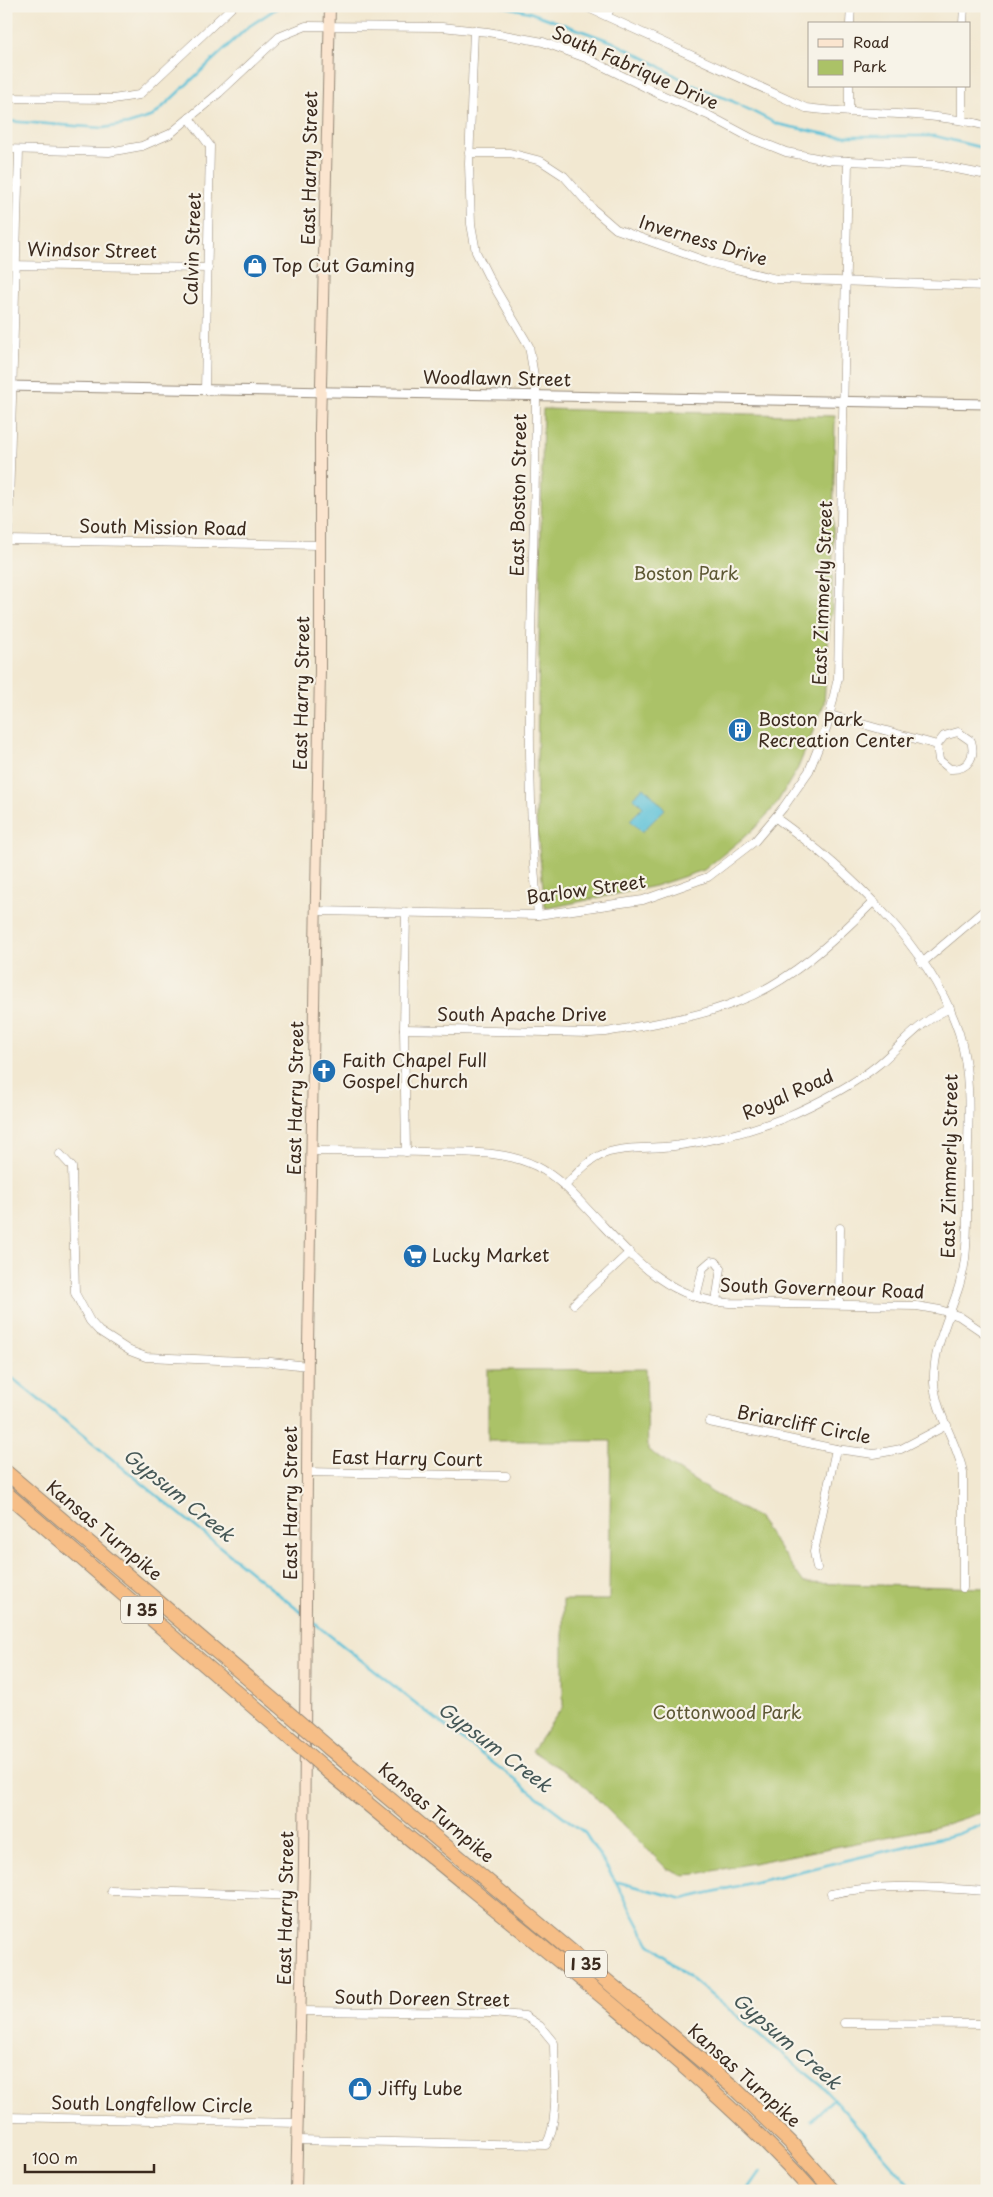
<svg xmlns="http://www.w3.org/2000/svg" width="993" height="2197" font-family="'Playpen Sans',sans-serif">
<rect width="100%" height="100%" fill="#f7f3e8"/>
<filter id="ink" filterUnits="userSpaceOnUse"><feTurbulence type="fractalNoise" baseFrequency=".02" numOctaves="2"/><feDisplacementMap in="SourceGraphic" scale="10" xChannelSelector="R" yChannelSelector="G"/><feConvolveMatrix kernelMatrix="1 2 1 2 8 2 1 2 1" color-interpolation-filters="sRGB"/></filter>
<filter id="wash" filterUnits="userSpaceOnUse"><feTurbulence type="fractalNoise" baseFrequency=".0096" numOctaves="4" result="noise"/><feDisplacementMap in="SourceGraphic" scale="20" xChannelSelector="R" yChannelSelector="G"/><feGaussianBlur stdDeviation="1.12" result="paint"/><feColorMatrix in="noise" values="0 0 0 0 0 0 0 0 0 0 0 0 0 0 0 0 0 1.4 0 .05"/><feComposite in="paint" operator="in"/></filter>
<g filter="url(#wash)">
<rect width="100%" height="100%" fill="#f2e8d1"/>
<!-- green -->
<g fill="#abc267" stroke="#737642">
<polygon points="543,409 835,416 832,608 832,614 830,615 824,704 798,768 775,806 754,829 704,870 655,886 549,908 545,907 536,819"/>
<polygon points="646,1369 648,1450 713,1493 757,1517 804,1583 987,1588 987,1811 937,1827 697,1874 681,1875 667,1869 578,1780 532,1751 563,1706 563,1600 609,1600 611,1441 488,1441 488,1370"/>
</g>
<!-- water -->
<polygon fill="#5bc1d8" stroke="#4b767b" points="644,787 665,809 642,832 630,820 643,807 633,797"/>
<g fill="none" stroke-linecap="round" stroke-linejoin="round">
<!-- stream -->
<g stroke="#5bc1d8" stroke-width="2.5">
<polyline points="503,6 529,12 613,42 645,58 690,84 732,101 777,124 835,136 935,136 987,149"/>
<polyline points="6,121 103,128 128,124 153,116 248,27 280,6"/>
<polyline points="6,1373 303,1614"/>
<polyline points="309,1619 442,1724 585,1833 616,1882 649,1944 823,2087 915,2191"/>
<polyline points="618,1882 683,1899 958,1834 987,1823"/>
<polyline points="811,2120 833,2099"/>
<polyline points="747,2191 761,2171"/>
</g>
</g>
</g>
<g filter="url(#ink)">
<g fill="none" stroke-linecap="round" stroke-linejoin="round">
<!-- minor casing -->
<g stroke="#968978" stroke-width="9">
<g id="minor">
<path d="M584,6l222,102c60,8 121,2 181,18"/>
<polyline points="607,16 611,6"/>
<polyline points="850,24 851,6"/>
<polyline points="963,24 964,6"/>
<path d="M474,30l-5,134 2,60 5,28 13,26 40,68 7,42c0,176 -15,353 2,527"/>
<polyline points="6,98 113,99 139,95 233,6"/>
<polyline points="849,112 849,86"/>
<polyline points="189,118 210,146 205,390"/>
<polyline points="962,120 962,86"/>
<polyline points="6,149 109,152 142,146 170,134 219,93 279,37 306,26 442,27 488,32 543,42 586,58 655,92 708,115 751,138 786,152 827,160 936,165 987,175"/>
<polyline points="469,153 510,153 541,161 564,176 593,209 616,229 708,262 776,279 987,286"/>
<polyline points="6,265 208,268"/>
<polyline points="6,540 320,545"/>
<polyline points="8,540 19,150"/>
<path d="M830,715l107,30 2,15 11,9c18,1 26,-12 21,-28l-13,-9 -14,4 -7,9"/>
<path d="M776,818c71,51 155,130 183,215 14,46 9,96 8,143 0,27 1,56 -2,83 -5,43 -33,79 -31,124 2,31 23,59 29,89v116"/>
<polyline points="315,911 538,915 643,900 708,877 755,841 783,808 809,771 827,726 838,678 848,161"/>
<polyline points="922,963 987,908"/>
<path d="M404,1029l186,4 16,-1c45,-8 91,-14 133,-31 51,-19 96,-61 134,-99"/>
<path d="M311,1151c38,0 76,0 114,1 37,1 77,-3 111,14 22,11 38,29 55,47 41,43 74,86 138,90l188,3 23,4 19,6 28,19"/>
<polyline points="406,1152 404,1029 406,912"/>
<polyline points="60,1154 72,1167 75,1293 90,1321 99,1331 130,1351 146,1357 271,1362 308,1366"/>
<path d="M565,1186c12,-13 24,-27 41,-33 20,-7 47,-4 68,-7 38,-5 74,-14 110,-28 32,-14 68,-32 95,-54 25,-21 40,-42 71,-56"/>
<polyline points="696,1297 703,1268 711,1261 716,1262 721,1268 716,1302"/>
<polyline points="574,1304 630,1252"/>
<polyline points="839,1304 840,1228"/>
<polyline points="709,1422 836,1449 874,1454 901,1449 947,1425"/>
<polyline points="307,1472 506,1476"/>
<polyline points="817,1568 814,1552 836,1449"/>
<polyline points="111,1890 303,1896"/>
<path d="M831,1894c50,-11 105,-7 156,-3"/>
<polyline points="844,2023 987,2024"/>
<polyline points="6,2117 298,2123"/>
<path d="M297,2140l249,5c14,-24 8,-73 8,-102l-14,-17 -15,-10 -33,-3 -192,-2"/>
</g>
</g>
<!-- tertiary casing -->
<g stroke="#968978" stroke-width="11">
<polyline id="tertiary" points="6,386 987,404"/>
</g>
<!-- secondary casing -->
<g stroke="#968978" stroke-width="12">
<polyline id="secondary" points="296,2191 304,1864 308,1344 320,670 320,426 330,6"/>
</g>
<!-- motorway casing -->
<g stroke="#968978" stroke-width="16">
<g id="motorway">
<polyline points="6,1472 278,1704"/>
<polyline points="6,1493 277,1727"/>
<polyline points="329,1748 733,2087 791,2143 833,2191"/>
<path d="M328,1771c97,81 196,160 293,241 66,57 133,113 191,179"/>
</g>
</g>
<!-- minor -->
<use href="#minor" stroke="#fff" stroke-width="8"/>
<!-- tertiary -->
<use href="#tertiary" stroke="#fff" stroke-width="9"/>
<!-- secondary -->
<use href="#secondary" stroke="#fbe5cf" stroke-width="10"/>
<!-- motorway -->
<use href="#motorway" stroke="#f6be87" stroke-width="14"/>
<!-- motorway-bridge casing -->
<g stroke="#968978" stroke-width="16" stroke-linecap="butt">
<g id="motorway-bridge">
<polyline points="278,1704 329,1748"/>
<polyline points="277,1727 328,1771"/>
</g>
</g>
<!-- motorway-bridge -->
<use href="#motorway-bridge" stroke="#f6be87" stroke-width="14"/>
</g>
</g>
<!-- icons -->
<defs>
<g id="shop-disc" transform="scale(1.25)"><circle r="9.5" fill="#1f6fb2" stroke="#f7f3e8"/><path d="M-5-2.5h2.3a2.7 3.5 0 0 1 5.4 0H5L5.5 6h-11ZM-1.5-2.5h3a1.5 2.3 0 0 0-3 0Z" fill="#fff"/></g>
<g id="building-disc" transform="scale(1.25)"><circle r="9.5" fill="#1f6fb2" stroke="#f7f3e8"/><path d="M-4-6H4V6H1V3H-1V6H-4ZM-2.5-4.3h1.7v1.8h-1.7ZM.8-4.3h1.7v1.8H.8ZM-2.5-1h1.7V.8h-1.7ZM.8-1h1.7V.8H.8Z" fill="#fff"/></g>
<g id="church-disc" transform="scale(1.25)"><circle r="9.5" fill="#1f6fb2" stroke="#f7f3e8"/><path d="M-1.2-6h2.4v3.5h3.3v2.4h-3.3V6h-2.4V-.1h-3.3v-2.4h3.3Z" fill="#fff"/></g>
<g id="supermarket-disc" transform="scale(1.25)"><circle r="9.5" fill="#1f6fb2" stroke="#f7f3e8"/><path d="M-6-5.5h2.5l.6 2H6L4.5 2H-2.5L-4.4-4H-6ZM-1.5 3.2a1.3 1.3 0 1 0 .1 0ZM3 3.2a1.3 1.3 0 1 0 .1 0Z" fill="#fff"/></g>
</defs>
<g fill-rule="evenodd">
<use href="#shop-disc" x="255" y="266"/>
<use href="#building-disc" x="740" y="730"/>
<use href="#church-disc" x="324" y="1071"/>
<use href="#supermarket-disc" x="415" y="1256"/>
<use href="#shop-disc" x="360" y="2089"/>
</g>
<g text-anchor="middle" stroke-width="4.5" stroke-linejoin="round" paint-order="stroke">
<!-- shield labels -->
<g fill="#f7f3e8" stroke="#73665b" stroke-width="1">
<rect x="121" y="1596.5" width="42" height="27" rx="4"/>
<rect x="565" y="1950.5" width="42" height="27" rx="4"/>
</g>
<g font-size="16" font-weight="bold" fill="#3b2a1e">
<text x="142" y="1616">I 35</text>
<text x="586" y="1970">I 35</text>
</g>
<!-- street labels -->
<g font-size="18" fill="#3b2a1e" stroke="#f7f3e8">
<text transform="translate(635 68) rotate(24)" y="6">South Fabrique Drive</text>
<text transform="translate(310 168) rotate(-89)" y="6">East Harry Street</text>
<text transform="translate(703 241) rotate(17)" y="6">Inverness Drive</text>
<text transform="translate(193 249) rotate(-88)" y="6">Calvin Street</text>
<text transform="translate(92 251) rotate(1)" y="6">Windsor Street</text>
<text transform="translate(497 379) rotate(1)" y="6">Woodlawn Street</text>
<text transform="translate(519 495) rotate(-89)" y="6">East Boston Street</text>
<text transform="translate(163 528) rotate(1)" y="6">South Mission Road</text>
<text transform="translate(823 593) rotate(-88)" y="6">East Zimmerly Street</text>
<text transform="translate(302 693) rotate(-89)" y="6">East Harry Street</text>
<text transform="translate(586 890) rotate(-8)" y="6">Barlow Street</text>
<text x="522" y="1021">South Apache Drive</text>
<text transform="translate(788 1095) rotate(-24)" y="6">Royal Road</text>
<text transform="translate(296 1098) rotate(-89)" y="6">East Harry Street</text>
<text transform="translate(950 1166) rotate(-89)" y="6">East Zimmerly Street</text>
<text transform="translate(822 1289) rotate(2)" y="6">South Governeour Road</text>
<text transform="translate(804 1425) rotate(11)" y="6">Briarcliff Circle</text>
<text transform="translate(407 1459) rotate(1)" y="6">East Harry Court</text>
<text transform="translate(291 1503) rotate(-90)" y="6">East Harry Street</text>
<text transform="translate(104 1531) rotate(40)" y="6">Kansas Turnpike</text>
<text transform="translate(436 1813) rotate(40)" y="6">Kansas Turnpike</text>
<text transform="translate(286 1908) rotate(-89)" y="6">East Harry Street</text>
<text transform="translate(422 1999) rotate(1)" y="6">South Doreen Street</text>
<text transform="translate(744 2076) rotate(42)" y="6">Kansas Turnpike</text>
<text transform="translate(152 2105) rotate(1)" y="6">South Longfellow Circle</text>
</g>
<!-- poi labels -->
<g font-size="18" fill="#3b2a1e" stroke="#f7f3e8" text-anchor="start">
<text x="272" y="272">Top Cut Gaming</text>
<text x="758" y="726">Boston Park<tspan x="758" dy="21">Recreation Center</tspan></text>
<text x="342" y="1067">Faith Chapel Full<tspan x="342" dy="21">Gospel Church</tspan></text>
<text x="432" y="1262">Lucky Market</text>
<text x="378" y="2095">Jiffy Lube</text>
</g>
<!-- park labels -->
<g font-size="18" fill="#5d5834" stroke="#f7f3e8">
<text x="686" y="580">Boston Park</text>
<text x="727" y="1719">Cottonwood Park</text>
</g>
<!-- water labels -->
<g font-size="19" font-style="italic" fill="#455756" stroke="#f7f3e8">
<text transform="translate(179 1495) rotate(39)" y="7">Gypsum Creek</text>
<text transform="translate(495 1747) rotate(37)" y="7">Gypsum Creek</text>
<text transform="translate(787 2041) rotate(41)" y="7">Gypsum Creek</text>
</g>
</g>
<!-- margin -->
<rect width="993" height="2197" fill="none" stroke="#f7f3e8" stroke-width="25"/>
<!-- legend -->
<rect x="808" y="22" width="162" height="65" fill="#f7f3e8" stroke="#aca397"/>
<rect x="818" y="39" width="25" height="8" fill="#fbe5cf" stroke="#aca397"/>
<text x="853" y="48" font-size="15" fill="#3b2a1e">Road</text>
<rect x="818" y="60" width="25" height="15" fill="#abc267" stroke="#aca397"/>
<text x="853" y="72" font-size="15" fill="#3b2a1e">Park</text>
<!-- scale -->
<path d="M25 2164v8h129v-8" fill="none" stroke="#3b2a1e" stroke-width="2.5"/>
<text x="32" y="2164" font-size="15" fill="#3b2a1e" stroke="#f7f3e8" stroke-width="4" paint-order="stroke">100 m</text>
</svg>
